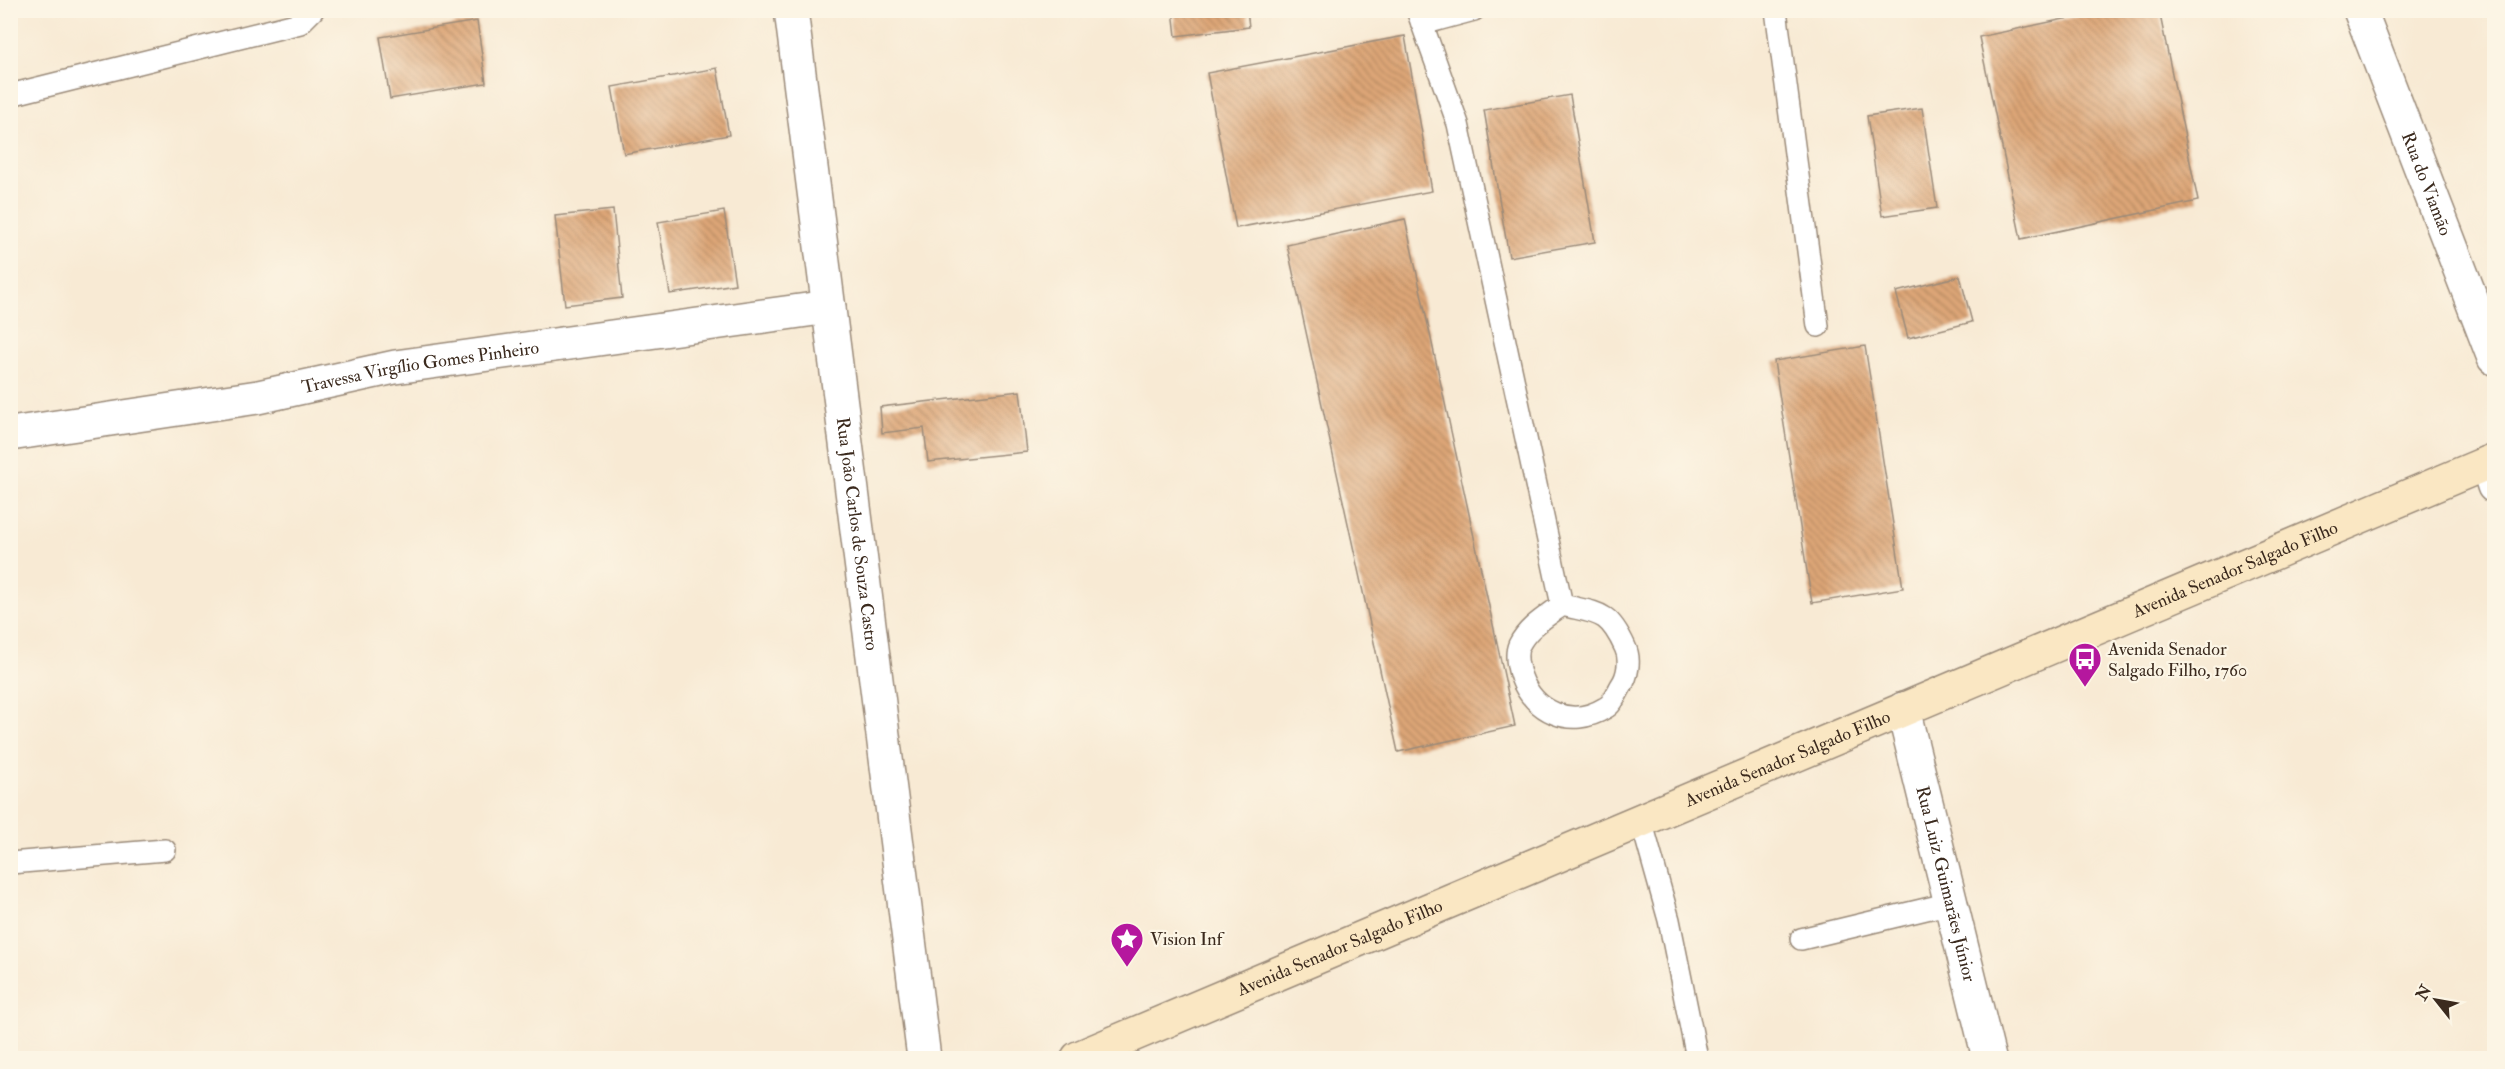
<svg xmlns="http://www.w3.org/2000/svg" width="2505" height="1069" font-family="'IM FELL Double Pica',serif">
<defs>
<pattern id="building-back-hatch" width="6" height="6" patternUnits="userSpaceOnUse" patternTransform="scale(1.5)"><rect width="6" height="6" fill="#dda677"/><path d="M-1 5l2 2M0 0l6 6M5-1l2 2" fill="none" stroke="#b48761"/></pattern>
</defs>
<rect width="100%" height="100%" fill="#fcf5e5"/>
<filter id="ink" filterUnits="userSpaceOnUse"><feTurbulence type="fractalNoise" baseFrequency=".0167" numOctaves="2"/><feDisplacementMap in="SourceGraphic" scale="12" xChannelSelector="R" yChannelSelector="G"/><feConvolveMatrix kernelMatrix="1 2 1 2 8 2 1 2 1" color-interpolation-filters="sRGB"/></filter>
<filter id="wash" filterUnits="userSpaceOnUse"><feTurbulence type="fractalNoise" baseFrequency=".008" numOctaves="4" result="noise"/><feDisplacementMap in="SourceGraphic" scale="24" xChannelSelector="R" yChannelSelector="G"/><feGaussianBlur stdDeviation="1.35" result="paint"/><feColorMatrix in="noise" values="0 0 0 0 0 0 0 0 0 0 0 0 0 0 0 0 0 1.4 0 .05"/><feComposite in="paint" operator="in"/></filter>
<g filter="url(#wash)">
<rect width="100%" height="100%" fill="#f8ead4"/>
<g id="blocks">
<!-- building -->
<g fill="url(#building-back-hatch)">
<polygon points="1173,10 1247,10 1249,27 1176,36"/>
<polygon points="2107,10 2159,10 2198,201 2021,239 1979,37"/>
<polygon points="477,21 486,83 390,99 380,37"/>
<polygon points="1405,36 1432,191 1236,228 1207,73"/>
<polygon points="717,68 729,135 624,154 612,87"/>
<polygon points="1570,95 1595,242 1509,257 1484,110"/>
<polygon points="1922,108 1937,208 1882,216 1867,116"/>
<polygon points="613,210 622,298 565,305 555,216"/>
<polygon points="724,211 735,284 670,294 658,222"/>
<polygon points="1405,219 1515,726 1398,752 1287,245"/>
<polygon points="1960,276 1972,322 1908,338 1896,292"/>
<polygon points="1865,346 1903,588 1812,603 1774,361"/>
<polygon points="1020,391 1027,452 928,462 924,428 882,433 880,407"/>
</g>
</g>
</g>
<g filter="url(#ink)">
<use href="#blocks" fill-opacity="0" stroke="#9a8a79" stroke-width="1.5"/>
<g fill="none" stroke-linecap="round" stroke-linejoin="round">
<!-- service casing -->
<g stroke="#9a8a79" stroke-width="24">
<g id="service">
<polyline points="1417,10 1458,124 1562,605"/>
<polyline points="1776,10 1818,326"/>
<polyline points="1422,24 1474,10"/>
<polyline points="10,95 300,23 313,10"/>
<path d="M1562,605c37,9 46,5 63,42 6,12 3,29 -4,39 -4,7 -9,19 -16,22 -34,21 -71,4 -84,-31 -3,-9 -6,-23 -2,-32 9,-18 27,-28 43,-40z"/>
<polyline points="1641,820 1669,920 1697,1058"/>
<polyline points="10,863 165,850"/>
<polyline points="1801,939 1951,903"/>
</g>
</g>
<!-- minor casing -->
<g stroke="#9a8a79" stroke-width="36">
<g id="minor">
<path id="s1" d="M791,10l133,1048"/>
<path id="s2" d="M2360,10l134,348"/>
<path id="s3" d="M10,434l248,-37 137,-30 434,-60"/>
<polyline points="2487,463 2494,486"/>
<path id="s4" d="M1903,709l86,349"/>
</g>
</g>
<!-- secondary casing -->
<g stroke="#9a8a79" stroke-width="36">
<g id="secondary">
<path id="s5" d="M1078,1058l1416,-598"/>
</g>
</g>
<!-- service -->
<use href="#service" stroke="#fff" stroke-width="21"/>
<!-- minor -->
<use href="#minor" stroke="#fff" stroke-width="33"/>
<!-- secondary -->
<use href="#secondary" stroke="#fae7c3" stroke-width="33"/>
</g>
</g>
<!-- icons -->
<defs>
<g id="bus-pin" transform="scale(1.725)"><path d="M0 17L-7.5 6A9.5 9.5 0 1 1 7.5 6Z" fill="#b5179e" stroke="#fcf5e5"/><path d="M-5-6H5V4H4V6H2V4H-2V6H-4V4H-5ZM-3.5-4V0h7V-4ZM-3.5 1.2v1.5H-2V1.2ZM2 1.2v1.5H3.5V1.2Z" fill="#fff"/></g>
<g id="sight-pin" transform="scale(1.725)"><path d="M0 17L-7.5 6A9.5 9.5 0 1 1 7.5 6Z" fill="#b5179e" stroke="#fcf5e5"/><path d="M0-6L1.8-2.2L6-1.7L2.9 1.2L3.7 5.4L0 3.3L-3.7 5.4L-2.9 1.2L-6-1.7L-1.8-2.2Z" fill="#fff"/></g>
</defs>
<g fill-rule="evenodd">
<use href="#bus-pin" x="2085" y="659"/>
<use href="#sight-pin" x="1127" y="939"/>
</g>
<g text-anchor="middle" stroke-width="4.5" stroke-linejoin="round" paint-order="stroke">
<!-- street labels -->
<g font-size="18" fill="#3b2a1e" stroke="#fcf5e5">
<text dy="6" stroke="none"><textPath href="#s2" startOffset="186">Rua do Viamão</textPath></text>
<text dy="6" stroke="none"><textPath href="#s3" startOffset="416">Travessa Virgílio Gomes Pinheiro</textPath></text>
<text dy="6" stroke="none"><textPath href="#s1" startOffset="528">Rua João Carlos de Souza Castro</textPath></text>
<text dy="6" stroke="none"><textPath href="#s5" startOffset="1256">Avenida Senador Salgado Filho</textPath></text>
<text dy="6" stroke="none"><textPath href="#s5" startOffset="770">Avenida Senador Salgado Filho</textPath></text>
<text dy="6" stroke="none"><textPath href="#s4" startOffset="180">Rua Luiz Guimarães Júnior</textPath></text>
<text dy="6" stroke="none"><textPath href="#s5" startOffset="284">Avenida Senador Salgado Filho</textPath></text>
</g>
<!-- poi labels -->
<g font-size="18" fill="#3b2a1e" stroke="#fcf5e5" text-anchor="start">
<text x="2108" y="655">Avenida Senador<tspan x="2108" dy="21">Salgado Filho, 1760</tspan></text>
<text x="1150" y="945">Vision Inf</text>
</g>
</g>
<!-- margin -->
<rect width="2505" height="1069" fill="none" stroke="#fcf5e5" stroke-width="36"/>
<!-- north arrow -->
<g transform="translate(2436 1000) rotate(301)" stroke="#fcf5e5" stroke-width="4.5" paint-order="stroke">
<path d="M0-4.5L10 22L0 15L-10 22Z" fill="#3b2a1e"/>
<text y="-9" font-size="16" font-weight="bold" text-anchor="middle" fill="#3b2a1e">N</text>
</g>
</svg>
